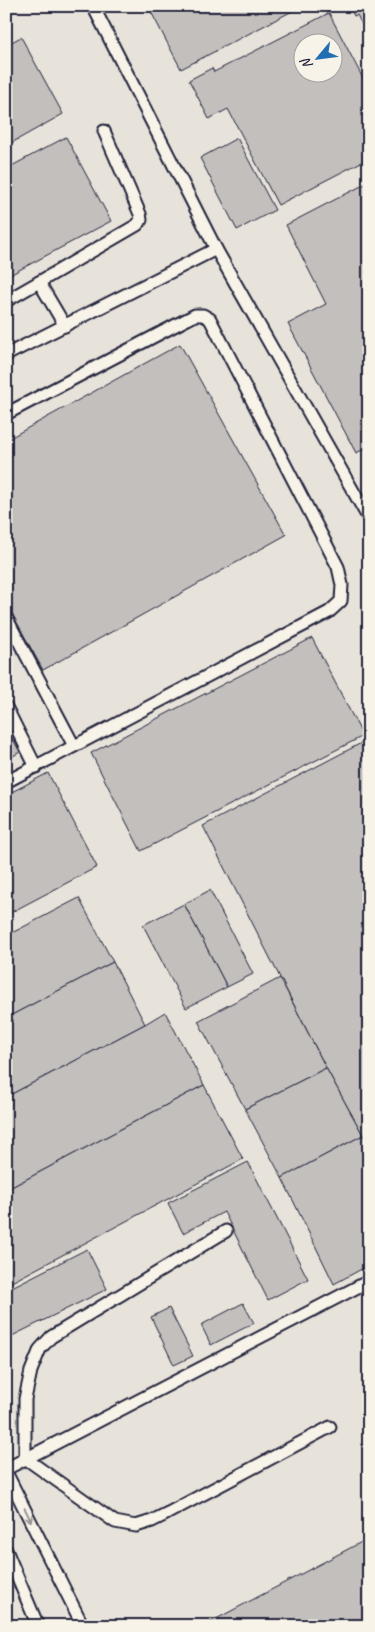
<svg xmlns="http://www.w3.org/2000/svg" width="375" height="1632" font-family="Caveat,sans-serif">
<rect width="100%" height="100%" fill="#f7f3e8"/>
<filter id="ink" filterUnits="userSpaceOnUse"><feTurbulence type="fractalNoise" baseFrequency=".02" numOctaves="2"/><feDisplacementMap in="SourceGraphic" scale="10" xChannelSelector="R" yChannelSelector="G"/><feConvolveMatrix kernelMatrix="1 2 1 2 8 2 1 2 1" color-interpolation-filters="sRGB"/></filter>
<g filter="url(#ink)">
<!-- built -->
<path fill="#e7e3db" fill-rule="evenodd" d="M6,6h363v1620h-363zM302,42h30v30h-30z"/>
<!-- building -->
<g fill="#c2bfbd" stroke="#22223b" fill-rule="evenodd">
<polygon points="148,6 302,6 181,69"/>
<polygon points="349,6 369,6 369,38 357,15 354,16"/>
<path d="M329,13l40,77v68l-91,47 -50,-96 -19,10 -20,-39 23,-12 2,4zM302,42h30v30h-30z"/>
<polygon points="21,37 63,114 6,146 6,45"/>
<polygon points="66,137 111,221 6,277 6,169"/>
<polygon points="237,138 275,210 237,230 200,158"/>
<polygon points="369,182 369,447 356,453 288,324 326,304 286,225"/>
<polygon points="180,344 286,535 43,670 6,603 6,440"/>
<polygon points="312,638 363,736 141,851 91,753"/>
<polygon points="6,727 20,752 6,760"/>
<polygon points="369,739 369,1146 326,1068 203,826"/>
<polygon points="48,773 97,867 6,915 6,795"/>
<polygon points="210,890 253,974 227,987 184,904"/>
<polygon points="79,898 113,962 6,1018 6,936"/>
<polygon points="184,904 227,987 186,1008 143,925"/>
<polygon points="113,962 145,1024 6,1097 6,1018"/>
<polygon points="280,978 326,1068 245,1109 198,1021"/>
<polygon points="165,1012 204,1085 6,1190 6,1097 145,1024"/>
<polygon points="326,1068 363,1135 282,1178 245,1109"/>
<polygon points="204,1085 243,1159 6,1285 6,1190"/>
<polygon points="363,1135 369,1146 369,1265 334,1284 282,1178"/>
<polygon points="248,1162 308,1279 268,1300 224,1212 183,1233 168,1203"/>
<polygon points="87,1249 107,1289 6,1339 6,1290"/>
<polygon points="243,1303 254,1323 211,1345 201,1325"/>
<polygon points="169,1308 193,1356 174,1365 151,1317"/>
<polygon points="369,1538 369,1626 203,1626"/>
</g>
<g fill="none" stroke-linecap="round" stroke-linejoin="round">
<!-- lane casing -->
<g stroke="#22223b" stroke-width="15">
<g id="lane">
<polyline points="93,6 216,249 369,519"/>
<polyline points="39,282 137,225 141,220 140,214 104,131"/>
<polyline points="6,301 39,282 65,326"/>
<polyline points="6,355 216,249"/>
<polyline points="6,414 195,315 203,315 210,319 338,567 342,585 341,601 329,612 6,782"/>
<polyline points="6,617 74,746"/>
<polyline points="6,707 36,767"/>
<polyline points="226,1231 51,1337 40,1349 31,1371 25,1399 25,1458 115,1522 136,1526 152,1521 168,1513 330,1427"/>
<polyline points="6,1469 369,1281"/>
<polyline points="6,1472 83,1626"/>
<polyline points="6,1550 38,1626"/>
</g>
</g>
<!-- lane -->
<use href="#lane" stroke="#f7f3e8" stroke-width="11"/>
</g>
<!-- one-way arrows -->
<defs><path id="oneway-shaft" d="M-6 0H5M1.5-3L5.5 0L1.5 3" fill="none" stroke-width="1.6" stroke-linecap="round" stroke-linejoin="round" transform="scale(1.25)"/></defs>
<use stroke="#97959a" href="#oneway-shaft" transform="translate(28 1515) rotate(64)"/>
</g>
<!-- margin -->
<rect width="375" height="1632" fill="none" stroke="#f7f3e8" stroke-width="25"/>
<rect x="12" y="12" width="350" height="1607" fill="none" stroke="#22223b" stroke-width="2" filter="url(#ink)"/>
<!-- north arrow -->
<g transform="translate(318 58) rotate(241)"><circle r="24" fill="#f7f3e8" stroke="#a29fa3"/>
<path d="M0-4L9 19L0 12L-9 19Z" fill="#1f6fb2"/>
<text y="-8" font-size="14" font-weight="bold" text-anchor="middle" fill="#22223b">N</text>
</g>
</svg>
